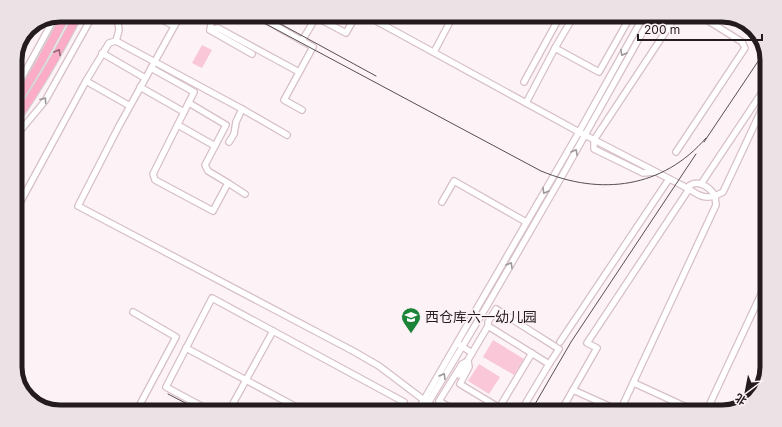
<svg xmlns="http://www.w3.org/2000/svg" width="782" height="427" font-family="Inter,'Noto Sans SC',sans-serif">
<rect width="100%" height="100%" fill="#fdf3f6"/>
<!-- green -->
<g fill="#f9c7d7">
<polygon points="202,45 212,50 202,68 192,63"/>
<polygon points="493,340 524,359 514,375 483,357"/>
<polygon points="479,364 500,377 489,394 468,381"/>
</g>
<g fill="none" stroke-linecap="round" stroke-linejoin="round">
<!-- minor casing -->
<g stroke="#d7bfc6" stroke-width="8">
<g id="minor">
<polyline points="155,16 174,26"/>
<polyline points="180,16 119,126 78,206 353,351 379,366 437,410"/>
<polyline points="215,16 211,24 210,30 218,28 299,72"/>
<polyline points="258,16 313,47 284,100 302,110"/>
<polyline points="316,17 346,33 355,17"/>
<path d="M369,17l210,115 110,57c9,6 15,10 26,7 -5,-9 -17,-17 -26,-10v3l-102,154 10,5 -36,63"/>
<polyline points="380,23 383,17"/>
<polyline points="210,30 252,54"/>
<polyline points="116,41 119,30 117,15"/>
<polyline points="302,41 316,17"/>
<polyline points="555,48 572,19"/>
<polyline points="434,52 452,18"/>
<polyline points="102,53 145,78"/>
<polyline points="151,68 194,92 153,174 155,180 213,211 228,183 245,194"/>
<polyline points="86,81 130,106"/>
<polyline points="524,82 559,18"/>
<polyline points="140,87 184,112"/>
<polyline points="15,90 55,17"/>
<polyline points="189,103 226,125 205,165 208,171 228,183"/>
<polyline points="526,103 555,48 599,72 629,19"/>
<polyline points="178,125 215,146"/>
<polyline points="15,137 45,101 93,15"/>
<polyline points="229,142 234,134 236,122 242,109"/>
<polyline points="676,152 745,48 742,42 707,20"/>
<polyline points="655,172 643,173 594,149 594,140 674,19"/>
<polyline points="701,184 767,85"/>
<polyline points="442,202 454,181 526,222"/>
<polyline points="15,212 86,81 109,43 116,41 242,109 287,135"/>
<polyline points="133,312 176,337 138,408"/>
<polyline points="488,326 488,322 496,309 559,349 549,364"/>
<polyline points="560,342 669,179"/>
<polyline points="186,348 300,409"/>
<polyline points="472,353 488,326 549,364 521,411"/>
<polyline points="459,375 472,353 460,345"/>
<polyline points="634,383 697,412"/>
<polyline points="573,390 620,411"/>
<polyline points="205,408 166,387 212,298 404,402 399,410"/>
<polyline points="499,408 532,353"/>
<polyline points="230,409 273,331"/>
<polyline points="418,410 579,132 642,19"/>
<polyline points="424,410 488,304 562,176 650,19"/>
<polyline points="454,410 439,401 462,364 468,361 469,367 460,384 503,410"/>
<polyline points="620,411 716,205 715,196 723,192 761,111 766,113"/>
<polyline points="706,412 764,288"/>
</g>
</g>
<!-- minor -->
<use href="#minor" stroke="#fff" stroke-width="5.5"/>
<!-- rail -->
<g stroke="#574e51" stroke-width="1">
<path d="M251,16l290,155c60,25 122,17 165,-33"/>
<polyline points="266,16 376,76"/>
<polyline points="704,142 765,51"/>
<polyline points="168,394 195,408"/>
<polyline points="531,411 571,342 696,154"/>
</g>
<!-- highway-bridge casing -->
<g stroke="#d3d1d2" stroke-width="10" stroke-linecap="butt">
<g id="highway-bridge">
<polyline points="15,105 40,63 66,15"/>
<path d="M15,121c24,-34 44,-69 63,-106"/>
</g>
</g>
<!-- highway-bridge -->
<use href="#highway-bridge" stroke="#fcacc6" stroke-width="8"/>
</g>
<!-- one-way arrows -->
<defs><path id="oneway-chevron" d="M-2-3.5L2.5 0L-2 3.5" fill="none" stroke-width="1.6" stroke-linecap="round" stroke-linejoin="round"/></defs>
<use stroke="#906472" href="#oneway-chevron" transform="translate(58 52) rotate(-61)"/>
<g stroke="#9c989a">
<use href="#oneway-chevron" transform="translate(623 53) rotate(119)"/>
<use href="#oneway-chevron" transform="translate(44 100) rotate(-55)"/>
<use href="#oneway-chevron" transform="translate(575 152) rotate(-61)"/>
<use href="#oneway-chevron" transform="translate(545 191) rotate(120)"/>
<use href="#oneway-chevron" transform="translate(510 265) rotate(-60)"/>
<use href="#oneway-chevron" transform="translate(443 376) rotate(-59)"/>
</g>
<!-- icons -->
<defs>
<g id="school-pin" transform="scale(1)"><path d="M0 17L-7.5 6A9.5 9.5 0 1 1 7.5 6Z" fill="#1c8439" stroke="#fdf3f6"/><path d="M0-5L7-2L0 1L-7-2ZM-4 1L0 2.5L4 1V4Q0 6-4 4Z" fill="#fff"/></g>
</defs>
<g fill-rule="evenodd">
<use href="#school-pin" x="411" y="317"/>
</g>
<g text-anchor="middle" stroke-width="3.5" stroke-linejoin="round" paint-order="stroke">
<!-- poi labels -->
<g font-size="14" fill="#241b1e" stroke="#fdf3f6" text-anchor="start">
<text x="425" y="322">西仓库六一幼儿园</text>
</g>
</g>
<!-- crop -->
<path d="M0 0H782V427H0ZM60 22H722A38 38 0 0 1 760 60V367A38 38 0 0 1 722 405H60A38 38 0 0 1 22 367V60A38 38 0 0 1 60 22Z" fill="#ece2e5" fill-rule="evenodd"/>
<path fill="none" stroke="#241b1e" stroke-width="5" d="M60 22H722A38 38 0 0 1 760 60V367A38 38 0 0 1 722 405H60A38 38 0 0 1 22 367V60A38 38 0 0 1 60 22Z"/>
<!-- north arrow -->
<g transform="translate(746 391) rotate(212)" stroke="#fdf3f6" stroke-width="3" paint-order="stroke">
<path d="M0-3L7 15L0 10L-7 15Z" fill="#241b1e"/>
<text y="-6" font-size="11" font-weight="bold" text-anchor="middle" fill="#241b1e">北</text>
</g>
<!-- scale -->
<path d="M638 34v6h124v-6" fill="none" stroke="#241b1e" stroke-width="2"/>
<text x="644" y="34" font-size="12" fill="#241b1e" stroke="#fdf3f6" stroke-width="3" paint-order="stroke">200 m</text>
</svg>
